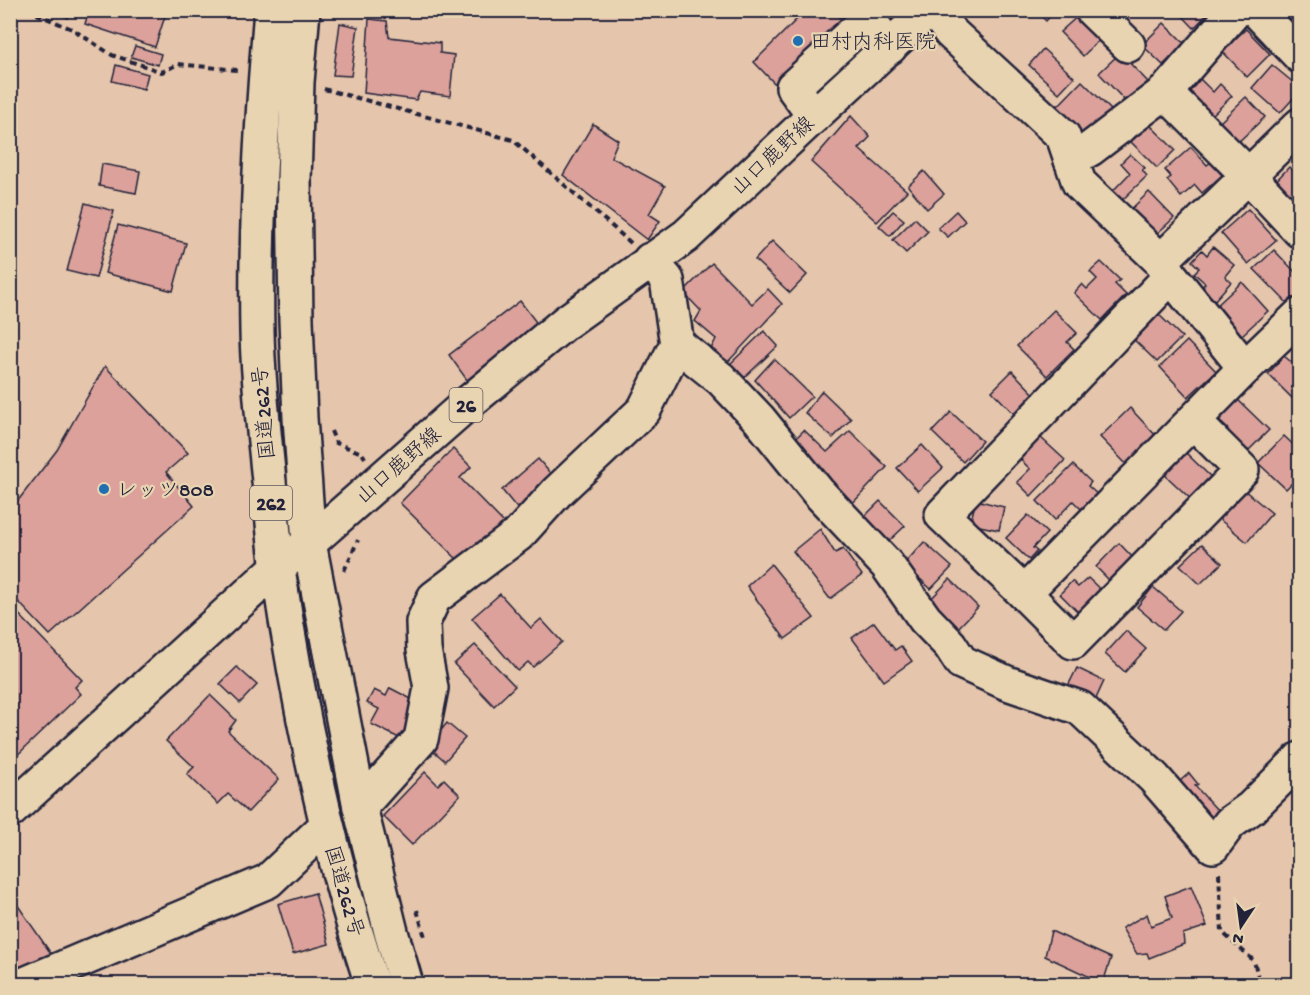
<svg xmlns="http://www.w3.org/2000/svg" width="1310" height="995" font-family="'Gochi Hand','Klee One',sans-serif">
<rect width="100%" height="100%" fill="#e5c5ab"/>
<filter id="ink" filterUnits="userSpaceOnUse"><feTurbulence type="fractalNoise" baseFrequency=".0167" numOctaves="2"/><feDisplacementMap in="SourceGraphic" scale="12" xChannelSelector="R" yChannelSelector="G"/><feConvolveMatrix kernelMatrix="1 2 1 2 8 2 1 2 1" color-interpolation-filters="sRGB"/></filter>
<g filter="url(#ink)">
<!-- building -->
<g fill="#dba19a" stroke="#22223b" stroke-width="1.5">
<polygon points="53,10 72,10 68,18"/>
<polygon points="89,10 167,10 155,47 85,24"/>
<polygon points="806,10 832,10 843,21 776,85 754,62"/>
<polygon points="1035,10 1056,10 1046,21"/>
<polygon points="1110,10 1129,10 1120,20"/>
<polygon points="1177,10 1211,10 1194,28"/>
<polygon points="1080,14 1102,37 1083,56 1060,32"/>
<polygon points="369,19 387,21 389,37 440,43 440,53 454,55 450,96 420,92 416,100 364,93"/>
<polygon points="340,23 358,27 351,76 333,75"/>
<polygon points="1164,23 1185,44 1163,65 1142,45"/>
<polygon points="1246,29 1270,54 1247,77 1222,51"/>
<polygon points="135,46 161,54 158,65 131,57"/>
<polygon points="1043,49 1074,77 1059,93 1029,65"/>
<polygon points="1120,53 1148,82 1126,102 1099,73"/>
<polygon points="116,65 148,74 144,89 112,81"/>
<polygon points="1272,65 1300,88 1300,91 1280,113 1252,88"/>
<polygon points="1200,79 1213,92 1220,84 1232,96 1209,118 1185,94"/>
<polygon points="1082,81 1113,112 1085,140 1054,110"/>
<polygon points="1246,97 1265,117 1235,145 1216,126"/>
<polygon points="851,116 870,137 859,149 907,191 877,222 811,162"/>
<polygon points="593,124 618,140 611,157 665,186 649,214 660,221 647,240 563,175"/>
<polygon points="1149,124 1175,150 1157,168 1131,142"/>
<polygon points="1191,147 1207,165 1211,162 1222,175 1202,193 1195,185 1181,197 1167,180 1171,177 1165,170"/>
<polygon points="1130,154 1145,168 1142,170 1147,176 1116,206 1107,197 1130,173 1121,163"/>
<polygon points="102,164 140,171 136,193 99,186"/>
<polygon points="1289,167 1300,177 1300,211 1272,185"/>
<polygon points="924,171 944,194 927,209 908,186"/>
<polygon points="1149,192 1174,218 1152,238 1127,213"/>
<polygon points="85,203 114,211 96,278 67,271"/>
<polygon points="1248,209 1276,240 1248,264 1221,233"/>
<polygon points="893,211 904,220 890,236 879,226"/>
<polygon points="956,211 965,221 948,237 938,228"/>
<polygon points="915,218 928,231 906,253 893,240"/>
<polygon points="118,225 186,243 173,291 105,273"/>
<polygon points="772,241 807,275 790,293 755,260"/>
<polygon points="1213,247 1234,265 1225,276 1231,282 1215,300 1201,289 1205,283 1194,273 1199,268 1192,261 1202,250 1207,255"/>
<polygon points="1274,250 1298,275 1300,273 1300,293 1288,304 1254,269"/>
<polygon points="1101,262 1120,280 1115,284 1126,295 1102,320 1074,293 1082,284 1087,289 1097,279 1090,272"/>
<polygon points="712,263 752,304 768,289 782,304 725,365 710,351 716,339 695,321 701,311 683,292"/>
<polygon points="1242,282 1268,311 1241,336 1215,307"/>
<polygon points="520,301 539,326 467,380 449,355"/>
<polygon points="1054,310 1077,333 1067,342 1074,349 1047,376 1017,346"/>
<polygon points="1154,310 1182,337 1157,362 1129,335"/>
<polygon points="764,331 778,346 743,379 729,365"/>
<polygon points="1187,341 1216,371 1188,397 1160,367"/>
<polygon points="1284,356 1300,369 1300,400 1292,398 1268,374"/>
<polygon points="774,359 812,396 789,418 755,380"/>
<polygon points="105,366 188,453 166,472 194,506 50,635 10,593 10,511 57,450"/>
<polygon points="1012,371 1037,397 1016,416 992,391"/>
<polygon points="822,391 851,419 833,438 805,413"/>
<polygon points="1235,397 1269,430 1245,454 1224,433 1228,429 1215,417"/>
<polygon points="1130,408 1158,438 1128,466 1100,437"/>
<polygon points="951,412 982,441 963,462 932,432"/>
<polygon points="804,430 827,452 850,431 887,467 849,507 790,444"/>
<polygon points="1284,436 1300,451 1300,475 1286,489 1258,463"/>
<polygon points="1040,437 1065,460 1031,496 1017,482 1030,469 1019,458"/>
<polygon points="922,445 943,468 918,491 897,468"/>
<polygon points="453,449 471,467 460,478 505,524 464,566 400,503"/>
<polygon points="1183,450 1216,482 1195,503 1162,472"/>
<polygon points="538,459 557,481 520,512 502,490"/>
<polygon points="1073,465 1091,482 1088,486 1098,495 1083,511 1073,501 1055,520 1037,501"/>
<polygon points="1244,490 1272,513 1247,542 1219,519"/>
<polygon points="976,500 1004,507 999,530 970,524"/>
<polygon points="880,501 905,526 888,542 864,517"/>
<polygon points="1028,515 1047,533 1033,548 1037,551 1029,560 1006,538"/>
<polygon points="820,529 835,553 843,549 862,575 830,599 793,551"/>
<polygon points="924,542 952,567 931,589 904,564"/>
<polygon points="1119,543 1136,561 1113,584 1096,567"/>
<polygon points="1202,544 1222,563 1200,584 1180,565"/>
<polygon points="771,564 814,618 785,639 747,586"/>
<polygon points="1088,578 1103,592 1081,615 1060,594 1072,581 1078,587"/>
<polygon points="950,579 978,607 958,628 929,601"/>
<polygon points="1153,587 1181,611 1164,630 1137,607"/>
<polygon points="500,594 531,628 541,619 562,642 533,667 528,662 518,671 472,618"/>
<polygon points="10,605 82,680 75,687 81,694 10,762"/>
<polygon points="874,622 895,650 901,646 912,661 884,681 852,638"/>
<polygon points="1126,631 1146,649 1125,672 1105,654"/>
<polygon points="475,645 515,686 494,706 454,664"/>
<polygon points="237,667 257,685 240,703 220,684"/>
<polygon points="1077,668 1104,681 1094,703 1066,690"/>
<polygon points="390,688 425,706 407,742 371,724 379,709 367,703 374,690 386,696"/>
<polygon points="210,695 236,720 228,731 279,779 248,812 228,794 218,804 187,774 194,767 166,741"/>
<polygon points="447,723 465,738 445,761 428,746"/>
<polygon points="425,772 438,785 444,779 460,795 412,845 383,816"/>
<polygon points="1189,773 1198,784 1195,786 1219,812 1202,827 1169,791"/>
<polygon points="10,872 17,882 10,888"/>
<polygon points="1191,886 1207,926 1183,934 1184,944 1149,958 1147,953 1137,954 1122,928 1147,914 1151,926 1172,918 1165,896"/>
<polygon points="315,893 329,944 293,954 278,904"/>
<polygon points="10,894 52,955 18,979 10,968"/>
<polygon points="1051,931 1111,958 1103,983 1045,956"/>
</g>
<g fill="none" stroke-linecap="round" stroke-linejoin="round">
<!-- minor casing -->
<g stroke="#22223b" stroke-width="38">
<g id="minor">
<polyline points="935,10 950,32 1063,136 1079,183 1161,261 1171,276 1245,368 1024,593 942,515 1171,276"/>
<polyline points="1092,10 1128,45"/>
<polyline points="1236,10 1165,92 1248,175 1300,231"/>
<polyline points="1256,10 1300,56"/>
<polyline points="814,116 793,87 868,19 890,47"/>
<polyline points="1071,160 1090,149 1165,92"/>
<polyline points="1161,261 1300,125"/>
<polyline points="677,344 721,379 759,419 818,492 887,565 925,619 950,645 961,662 1007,683 1080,708 1154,778 1213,846 1230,823 1251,808 1300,759"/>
<polyline points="1245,368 1300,315"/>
<polyline points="1024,593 1073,642 1242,470 1193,421"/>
<polyline points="360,807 421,739 431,688 424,650 423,622 434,598 519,534 557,492 644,410 677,344 667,280 650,260"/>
<polyline points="25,984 268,881 326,826"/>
</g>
</g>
<!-- major casing -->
<g stroke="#22223b" stroke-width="38">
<polyline id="major" points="10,811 278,567 309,543 468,403 566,322 686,236 814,116 929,10"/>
</g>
<!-- highway casing -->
<g stroke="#22223b" stroke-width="38">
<g id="highway">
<path d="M271,10c-9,106 -16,216 -14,322 1,50 7,99 12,149 3,29 5,59 9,88 21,141 50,281 94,415"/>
<polyline points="303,10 297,82 294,180 296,320 300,418 309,543 360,807 391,932 406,984"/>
</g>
</g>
<!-- path -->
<g stroke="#22223b" stroke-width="4" stroke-dasharray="6 4.5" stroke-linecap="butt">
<polyline points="27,10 72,29 112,55 162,72 178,64 237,70"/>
<polyline points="324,89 513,140 631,243"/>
<polyline points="331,431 336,443 362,453 365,458"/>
<polyline points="344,571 358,540"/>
<polyline points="1219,873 1222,932 1254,961 1260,984"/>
<polyline points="417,910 425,937"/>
</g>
<!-- minor -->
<use href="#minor" stroke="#e9d4b2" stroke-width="33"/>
<!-- major -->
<use href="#major" stroke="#e9d4b2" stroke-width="33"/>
<!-- highway -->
<use href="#highway" stroke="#e9d4b2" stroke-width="33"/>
</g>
</g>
<!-- markers -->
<g fill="#1f6fb2" stroke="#e9d4b2" stroke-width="2">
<circle cx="798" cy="41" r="6"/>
<circle cx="104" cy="489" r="6"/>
</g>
<g text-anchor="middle" stroke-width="4.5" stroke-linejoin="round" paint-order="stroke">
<!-- shield labels -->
<g fill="#e9d4b2" stroke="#5e575f" stroke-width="1.5">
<rect x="449.5" y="388" width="33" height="34" rx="4.5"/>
<rect x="250" y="486" width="42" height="34" rx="4.5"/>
</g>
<g font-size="20" font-weight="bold" fill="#22223b">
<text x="466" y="412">26</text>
<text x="271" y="510">262</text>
</g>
<!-- poi labels -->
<g font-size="21" fill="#22223b" stroke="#e9d4b2" text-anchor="start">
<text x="810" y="48">田村内科医院</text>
<text x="116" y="496">レッツ808</text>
</g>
<!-- street labels -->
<g font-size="21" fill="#22223b" stroke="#e9d4b2">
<text transform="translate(772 155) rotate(-43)" y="7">山口鹿野線</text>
<text transform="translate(263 413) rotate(-95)" y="7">国道262号</text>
<text transform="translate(398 465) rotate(-41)" y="7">山口鹿野線</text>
<text transform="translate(345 891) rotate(74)" y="7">国道262号</text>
</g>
</g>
<!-- margin -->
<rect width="1310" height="995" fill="none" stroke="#e9d4b2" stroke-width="36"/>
<rect x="18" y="18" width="1274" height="959" fill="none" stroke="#22223b" stroke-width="2" filter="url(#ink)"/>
<!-- north arrow -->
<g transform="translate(1241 926) rotate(193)" stroke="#e9d4b2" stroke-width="4.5" paint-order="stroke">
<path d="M0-4.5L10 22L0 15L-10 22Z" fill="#22223b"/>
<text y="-9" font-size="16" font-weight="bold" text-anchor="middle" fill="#22223b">N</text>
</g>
</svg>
